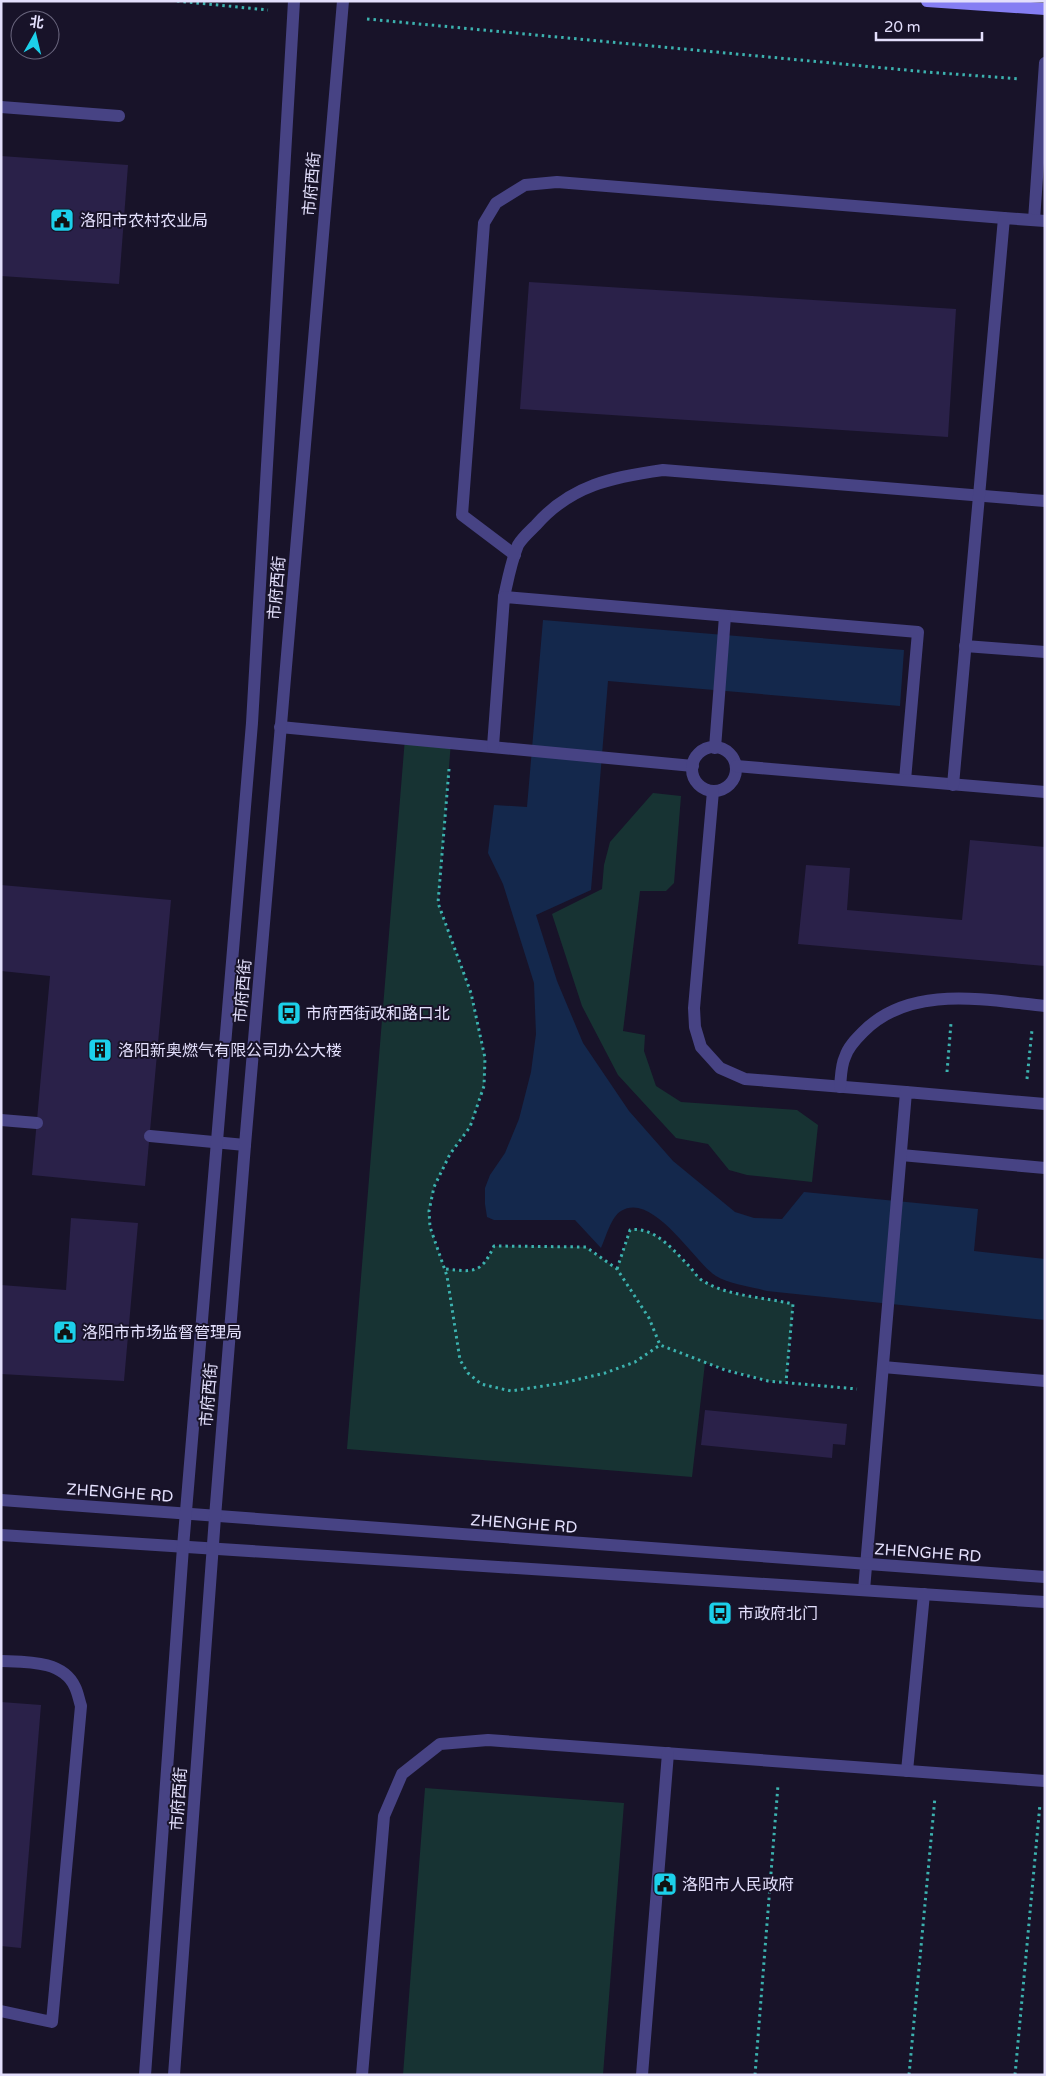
<svg xmlns="http://www.w3.org/2000/svg" width="1046" height="2076" font-family="'Varela Round','Noto Sans SC',sans-serif">
<rect width="100%" height="100%" fill="#181329"/>
<!-- green -->
<g fill="#173333">
<path d="M405,738l46,4 -13,161 33,90 14,65 -1,28 -14,41 -20,27 -16,33 -5,24 1,16 15,42c29,3 36,5 49,-23l92,1 31,22 13,-39c26,-4 46,23 62,40 4,4 7,9 11,11 26,16 61,16 90,23l-7,78 -18,-1 -63,-18 -13,114 -345,-28z"/>
<polygon points="653,793 681,796 674,883 666,891 640,891 623,1031 645,1035 644,1051 656,1086 681,1102 797,1110 818,1125 812,1182 747,1175 729,1170 708,1144 676,1138 618,1075 582,1006 552,914 602,889 604,865 610,842"/>
<polygon points="425,1788 624,1803 603,2075 403,2075"/>
</g>
<!-- water -->
<path fill="#14284c" d="M543,620l361,30 -4,56 -292,-25 -17,209 -55,25 21,66 26,62 46,68 44,50 62,51 19,6 28,1 22,-27 174,17 -4,42 71,8v61l-278,-29c-14,-4 -39,-7 -51,-15 -22,-14 -63,-85 -95,-65 -10,6 -15,26 -20,37l-26,-28h-81l-7,-3 -2,-13v-16l5,-13 15,-22 14,-34 12,-47 5,-38 -2,-51 -31,-99 -15,-31 6,-48 33,2z"/>
<!-- building -->
<g fill="#2a2149">
<polygon points="1,156 128,165 119,284 1,276"/>
<polygon points="529,282 956,309 948,437 520,409"/>
<polygon points="970,840 1045,847 1045,966 798,944 806,865 850,868 847,910 962,920"/>
<polygon points="1,885 171,900 145,1186 32,1175 50,976 1,971"/>
<polygon points="71,1218 138,1223 124,1381 1,1374 1,1285 66,1290"/>
<polygon points="705,1410 847,1424 845,1445 833,1444 832,1458 701,1445"/>
<polygon points="1,1702 41,1705 21,1948 1,1946"/>
</g>
<g fill="none" stroke-linecap="round" stroke-linejoin="round">
<!-- path -->
<g stroke="#3cb2af" stroke-width="3" stroke-dasharray="2.5 4" stroke-linecap="butt">
<polyline points="177,1 268,10"/>
<polyline points="367,19 927,72 1020,79"/>
<polyline points="449,769 438,903 471,993 485,1058 484,1086 470,1127 450,1154 434,1187 429,1211 430,1227 447,1276 460,1360 468,1373 481,1384 511,1391 563,1383 605,1373 635,1362 660,1345 725,1370 768,1381 857,1389"/>
<polyline points="947,1072 951,1023"/>
<polyline points="1027,1079 1032,1030"/>
<path d="M446,1269c28,3 35,5 48,-23l92,1 31,22 32,49 11,27"/>
<path d="M617,1269l13,-39c25,-4 44,21 60,37 4,5 8,11 13,14 27,16 61,16 90,23l-7,78"/>
<polyline points="755,2075 778,1785"/>
<polyline points="909,2075 935,1797"/>
<polyline points="1015,2075 1040,1804"/>
</g>
<!-- service -->
<g stroke="#474384" stroke-width="12">
<polyline points="1,107 119,116"/>
<polyline points="1034,220 1045,63"/>
<polyline points="515,555 462,515 484,223 496,203 525,185 557,182 1004,218"/>
<path d="M504,597c4,-18 7,-35 14,-52 4,-7 12,-14 18,-20 35,-40 77,-48 127,-55l382,31"/>
<polyline points="965,646 1045,652"/>
<polyline points="280,727 693,766"/>
<polyline points="493,746 504,597 918,632 905,780"/>
<circle cx="714" cy="769" r="22"/>
<polyline points="715,748 725,616"/>
<polyline points="736,766 1045,792"/>
<polyline points="953,785 1004,218 1045,221"/>
<polyline points="713,791 694,1008 695,1027 701,1047 720,1068 745,1079 906,1092"/>
<path d="M840,1087c1,-10 1,-22 5,-30 3,-10 11,-18 18,-25 47,-48 122,-32 182,-26"/>
<polyline points="1,1120 37,1123"/>
<polyline points="150,1136 245,1145"/>
<polyline points="901,1155 1045,1168"/>
<polyline points="883,1367 1045,1381"/>
<polyline points="864,1590 906,1092 1045,1104"/>
<path d="M1,1661c25,1 62,-1 74,26 3,6 4,13 6,19l-29,316 -51,-11"/>
<polyline points="907,1771 924,1594"/>
<polyline points="362,2075 384,1816 402,1774 440,1744 488,1740 1045,1781"/>
<polyline points="642,2075 668,1753"/>
</g>
<!-- tertiary -->
<g stroke="#474384" stroke-width="12">
<polyline points="1,1500 1045,1577"/>
<polyline points="1,1535 1045,1602"/>
<polyline points="145,2075 183,1547 252,723 294,1"/>
<polyline points="174,2075 215,1517 245,1145 343,1"/>
</g>
<!-- secondary -->
<polyline stroke="#857ef3" stroke-width="12" points="927,1 1045,9"/>
</g>
<!-- icons -->
<defs>
<g id="civic-square" transform="scale(1.25)"><rect x="-9" y="-9" width="18" height="18" rx="4" fill="#1cd0ea" stroke="#181329"/><path d="M-.6-6.5H3V-4.5H.6V-3L4-1V1h2V6H-6V1h2V-1L-.6-3ZM-1.2 2.5V6h2.4V2.5Z" fill="#111"/></g>
<g id="bus-square" transform="scale(1.25)"><rect x="-9" y="-9" width="18" height="18" rx="4" fill="#1cd0ea" stroke="#181329"/><path d="M-5-6H5V4H4V6H2V4H-2V6H-4V4H-5ZM-3.5-4V0h7V-4ZM-3.5 1.2v1.5H-2V1.2ZM2 1.2v1.5H3.5V1.2Z" fill="#111"/></g>
<g id="building-square" transform="scale(1.25)"><rect x="-9" y="-9" width="18" height="18" rx="4" fill="#1cd0ea" stroke="#181329"/><path d="M-4-6H4V6H1V3H-1V6H-4ZM-2.5-4.3h1.7v1.8h-1.7ZM.8-4.3h1.7v1.8H.8ZM-2.5-1h1.7V.8h-1.7ZM.8-1h1.7V.8H.8Z" fill="#111"/></g>
</defs>
<g fill-rule="evenodd">
<use href="#civic-square" x="62" y="220"/>
<use href="#bus-square" x="289" y="1013"/>
<use href="#building-square" x="100" y="1050"/>
<use href="#civic-square" x="65" y="1332"/>
<use href="#bus-square" x="720" y="1613"/>
<use href="#civic-square" x="665" y="1884"/>
</g>
<g text-anchor="middle" stroke-width="4" stroke-linejoin="round" paint-order="stroke">
<!-- street labels -->
<g font-size="16" fill="#e3dffc" stroke="#181329">
<text transform="translate(311 184) rotate(-85)" y="6">市府西街</text>
<text transform="translate(276 588) rotate(-85)" y="6">市府西街</text>
<text transform="translate(242 991) rotate(-85)" y="6">市府西街</text>
<text transform="translate(208 1395) rotate(-85)" y="6">市府西街</text>
<text transform="translate(120 1492) rotate(4)" y="6">ZHENGHE RD</text>
<text transform="translate(524 1523) rotate(4)" y="6">ZHENGHE RD</text>
<text transform="translate(928 1552) rotate(4)" y="6">ZHENGHE RD</text>
<text transform="translate(178 1799) rotate(-86)" y="6">市府西街</text>
</g>
<!-- poi labels -->
<g font-size="16" fill="#e3dffc" stroke="#181329" text-anchor="start">
<text x="80" y="226">洛阳市农村农业局</text>
<text x="306" y="1019">市府西街政和路口北</text>
<text x="118" y="1056">洛阳新奥燃气有限公司办公大楼</text>
<text x="82" y="1338">洛阳市市场监督管理局</text>
<text x="738" y="1619">市政府北门</text>
<text x="682" y="1890">洛阳市人民政府</text>
</g>
</g>
<!-- border -->
<rect width="1046" height="2076" fill="none" stroke="#e3dffc" stroke-width="5"/>
<!-- north arrow -->
<g transform="translate(35 35) rotate(8)"><circle r="24" fill="#181329" stroke="#69657d"/>
<path d="M0-4L9 19L0 12L-9 19Z" fill="#1cd0ea"/>
<text y="-8" font-size="14" font-weight="bold" text-anchor="middle" fill="#e3dffc">北</text>
</g>
<!-- scale -->
<path d="M876 32v8h106v-8" fill="none" stroke="#e3dffc" stroke-width="2.5"/>
<text x="884" y="32" font-size="15" fill="#e3dffc" stroke="#181329" stroke-width="4" paint-order="stroke">20 m</text>
</svg>
